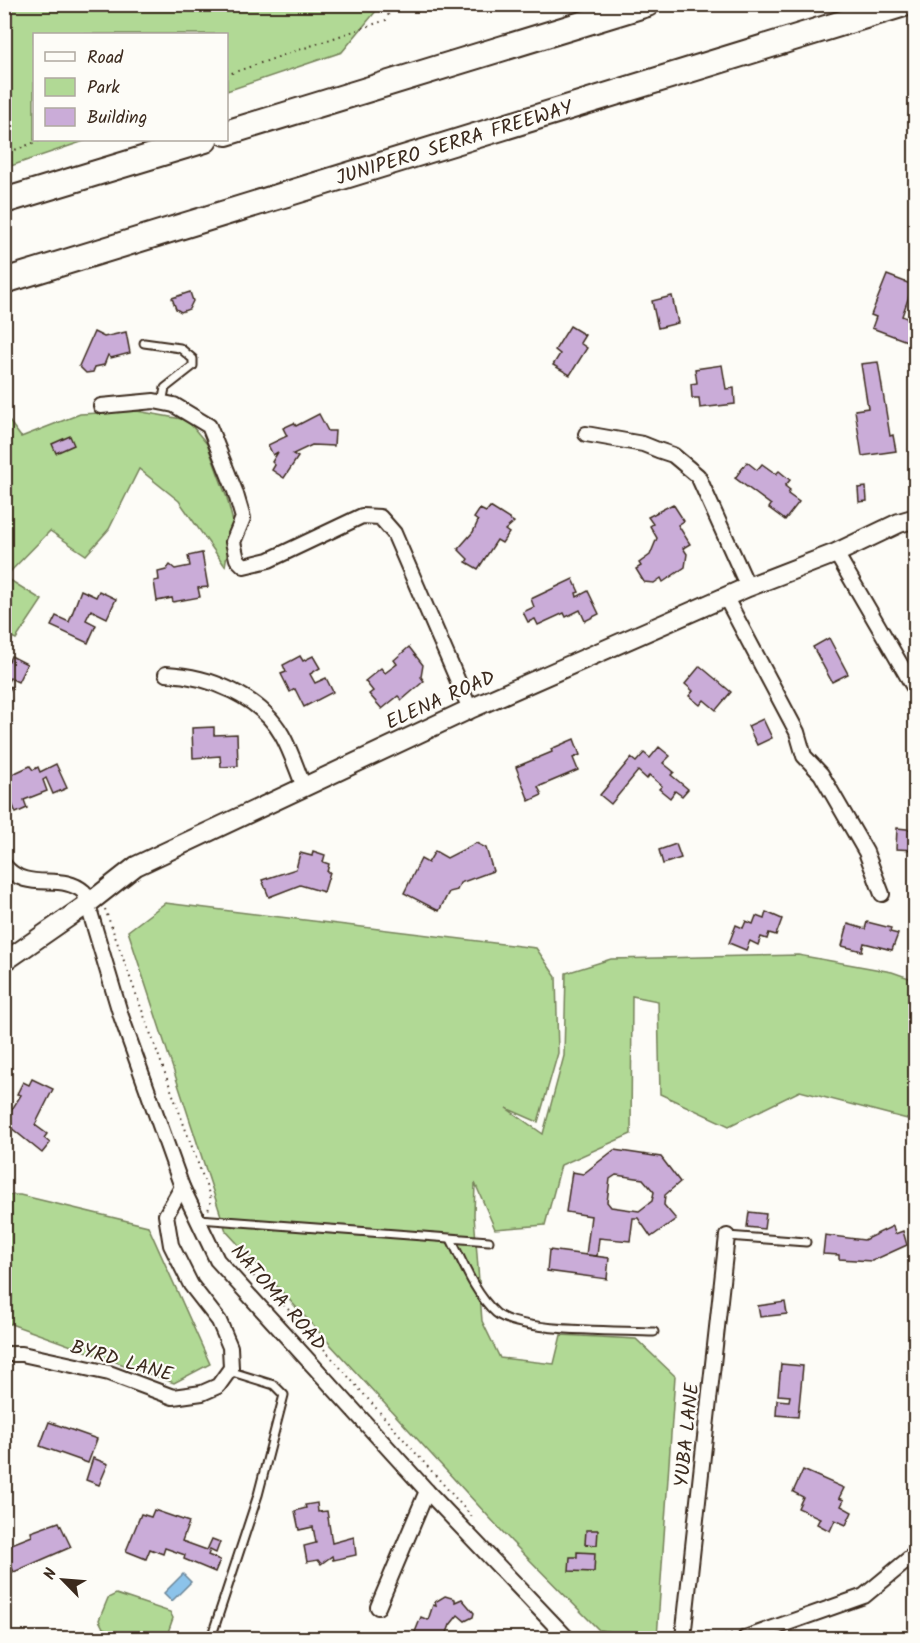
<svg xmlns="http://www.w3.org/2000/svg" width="920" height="1643" font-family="Kalam,sans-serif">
<rect width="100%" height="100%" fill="#fdfcf7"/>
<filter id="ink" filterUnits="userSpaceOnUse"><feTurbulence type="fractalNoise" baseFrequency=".0167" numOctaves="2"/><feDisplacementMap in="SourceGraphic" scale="12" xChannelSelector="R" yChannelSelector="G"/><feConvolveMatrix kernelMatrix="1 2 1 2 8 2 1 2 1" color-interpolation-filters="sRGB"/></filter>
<g filter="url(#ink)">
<!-- green -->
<g fill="#b1d995" stroke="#76825a" stroke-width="1.5">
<polygon points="4,5 5,4 381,5 342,52 227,91 226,34 34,34 34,140 87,140 5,168"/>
<polygon points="137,411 187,420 207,444 227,498 233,522 225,566 179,501 139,469 109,529 86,555 50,531 5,577 42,600 16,639 5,634 4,414 21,437 80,414"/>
<polygon points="165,903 536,948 556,977 558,1053 538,1122 506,1108 543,1134 564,1056 566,973 611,959 798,955 892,972 915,980 915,1121 800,1091 729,1126 660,1094 658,1001 632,996 631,1134 561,1165 545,1225 495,1229 475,1183 474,1215 482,1321 500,1358 554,1364 561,1335 636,1339 675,1376 657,1638 599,1630 511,1541 226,1231 128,931"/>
<polygon points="5,1195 20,1195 148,1226 210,1364 174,1383 5,1322"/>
<polygon points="116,1594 170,1612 173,1618 166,1638 128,1638 103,1628 99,1620 108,1598"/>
</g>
<!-- water -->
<polygon fill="#8cc3ea" stroke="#6c8698" stroke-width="1.5" points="183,1574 191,1582 172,1601 164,1593"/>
<!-- building -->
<g fill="#caacd8" stroke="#3b2a1e" stroke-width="1.5" fill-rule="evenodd">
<polygon points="887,275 913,285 902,316 916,322 912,343 872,328 876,317 871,315"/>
<polygon points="190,292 193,301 189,309 181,312 176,309 172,298"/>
<polygon points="672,296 678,323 658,328 652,301"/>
<polygon points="570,326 585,335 580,343 587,348 570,375 553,365 560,354 555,350"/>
<polygon points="94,332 104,337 126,332 130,353 111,358 108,355 104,365 95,367 93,372 86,373 79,366"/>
<polygon points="878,362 890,436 893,435 896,451 862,456 855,410 868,408 861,364"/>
<polygon points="722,365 726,389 734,388 735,404 700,408 699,398 692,398 691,384 697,383 695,369"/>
<polygon points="319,414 328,431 335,431 334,446 312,445 293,454 298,457 284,478 272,470 275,465 272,462 278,452 273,455 268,445 287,436 283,428 294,423 296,426"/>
<polygon points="70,436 74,445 56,453 52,444"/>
<polygon points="747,462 757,470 762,464 776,474 779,471 790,480 785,486 790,490 788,494 799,502 785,520 769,508 771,505 735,478"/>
<polygon points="866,487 867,501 859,502 858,488"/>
<polygon points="673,504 684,521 678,525 690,544 683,548 687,554 685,567 663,582 661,578 654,583 644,582 636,569 641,566 639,563 650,555 657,538 650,526 653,524 648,517"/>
<polygon points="490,507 514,522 505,530 509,533 502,543 497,540 478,569 466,562 468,559 458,549 473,532 478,521 474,518 480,509 486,512"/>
<polygon points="202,553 208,587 198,588 200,597 173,602 172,598 157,601 154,581 159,580 158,572 166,570 170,565 175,569 190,566 188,556"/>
<polygon points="573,579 579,592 576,593 577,597 588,591 599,614 585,621 580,610 566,617 564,613 538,625 535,619 528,622 523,612 534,607 531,599"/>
<polygon points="81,590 96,597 99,591 116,599 107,618 91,610 86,620 96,625 88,643 51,626 56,616 69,622"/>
<polygon points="829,638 848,674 832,682 813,647"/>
<polygon points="409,647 423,665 421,677 424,681 402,700 398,696 382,709 369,694 373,691 365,681 381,668 385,673 397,664 394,660"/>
<polygon points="11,656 27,664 18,682 10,678 6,685 11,687 7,694 4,693 4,659 9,661"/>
<polygon points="300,656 303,661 313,656 320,668 310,674 315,683 326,678 333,692 304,707 295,689 290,692 281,674 286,672 283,665"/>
<polygon points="700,666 731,692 716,710 704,700 700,705 689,696 693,691 685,684"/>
<polygon points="763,719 772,738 757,745 748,726"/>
<polygon points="214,727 214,735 237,734 238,766 221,767 220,756 193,758 192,728"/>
<polygon points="574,739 580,755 573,758 578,770 538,787 542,795 529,801 516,767 552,752 551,749"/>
<polygon points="659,747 670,756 663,763 674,772 671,775 688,789 682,796 675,791 670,798 659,789 662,786 649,775 647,779 638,771 611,804 600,795 631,758 636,762 644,753 650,758"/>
<polygon points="56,764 67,788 53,794 46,778 43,780 47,791 24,800 27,808 16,813 10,798 4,799 4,778 30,766 33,770 38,767 40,772"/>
<polygon points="897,828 916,830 916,850 896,849"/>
<polygon points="476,843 486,848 493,871 460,883 457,890 449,892 439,911 404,893 421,859 428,863 435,851 447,858"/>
<polygon points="676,844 681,858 663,864 659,850"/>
<polygon points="313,851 325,855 323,862 329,864 327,872 330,872 324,892 300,885 269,897 262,880 296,869 300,853 312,856"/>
<polygon points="766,912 782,919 776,935 769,933 767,939 761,937 758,945 750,941 746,950 729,943 736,925 743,928 746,921 753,924 756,916 764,919"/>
<polygon points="867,922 891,928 890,932 898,934 892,950 864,943 862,951 842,946 848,924 865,929"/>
<polygon points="32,1079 53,1089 35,1125 47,1134 44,1138 50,1143 42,1153 4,1122 21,1095 17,1094 23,1082 29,1085"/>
<path d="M614,1150l47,7 19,25 -15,13 -1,10 12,14 -25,18 -13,-19h-5l-3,23 -31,-3 -2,18 -11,-1 5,-39 -25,-4 6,-40 11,2zM616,1175l27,4 11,13 -2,9 -13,10 -28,-4 -4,-5 3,-23z"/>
<polygon points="749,1212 766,1214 764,1229 747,1227"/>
<polygon points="893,1226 895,1234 903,1231 907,1245 872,1261 839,1259 839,1255 823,1254 825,1235 864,1240"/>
<polygon points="549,1250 609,1258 607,1279 547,1271"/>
<polygon points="785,1302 787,1314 760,1317 758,1306"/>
<polygon points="781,1364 803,1366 798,1417 776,1415 777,1400 789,1401 790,1396 778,1395"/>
<polygon points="49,1422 97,1439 88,1463 40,1446"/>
<polygon points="93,1458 108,1464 99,1485 86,1480"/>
<polygon points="803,1470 844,1488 839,1498 844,1500 841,1506 852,1512 846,1525 835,1520 830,1531 817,1524 820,1518 798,1508 803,1497 793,1492"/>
<polygon points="317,1503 318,1512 327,1511 332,1543 354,1537 356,1555 333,1560 332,1556 321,1564 318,1560 307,1562 304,1546 316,1543 313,1527 299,1530 295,1511 306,1508 305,1505"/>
<polygon points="154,1510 189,1522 182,1541 207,1550 212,1539 220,1542 216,1553 210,1550 208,1555 220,1560 215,1572 184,1559 185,1555 165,1548 163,1554 150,1549 146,1559 126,1551 141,1514 151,1517"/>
<polygon points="59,1522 71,1547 14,1572 12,1568 4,1574 4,1547 32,1536 31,1532"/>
<polygon points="586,1530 598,1530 597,1545 585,1544"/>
<polygon points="577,1552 595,1553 594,1572 569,1571 570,1557 577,1557"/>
<polygon points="445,1596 455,1599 455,1602 462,1599 474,1613 473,1617 465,1621 458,1615 450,1625 445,1638 413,1637 421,1617 428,1620 433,1605 436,1606 435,1602"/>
</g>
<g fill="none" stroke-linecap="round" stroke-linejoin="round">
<!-- lane casing -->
<g stroke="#3b2a1e" stroke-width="11">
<g id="lane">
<polyline points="144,343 180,348 193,359 193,366 165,388 162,403"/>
<polyline points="199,1219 489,1241"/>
<polyline points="727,1236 806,1242"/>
<path d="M451,1239c12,24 24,55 45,74 23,20 125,17 158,19"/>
<polyline points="211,1638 258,1495 284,1395 274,1385 229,1371"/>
</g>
</g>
<!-- street casing -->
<g stroke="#3b2a1e" stroke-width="18">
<g id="street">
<polyline points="101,406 154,401 174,405 209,426 235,491 243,518 233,542 237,559 244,566 269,560 362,516 380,517 394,533 470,709"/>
<polyline points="586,434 643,444 658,450 673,455 698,476 748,587"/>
<polyline points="836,553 916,691"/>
<polyline points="726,598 797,732 804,756 821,774 866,852 882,894"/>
<path d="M166,674c43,2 94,22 116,61 9,16 15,35 22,52"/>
<path d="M4,865c23,29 57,6 80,27l37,124 61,171 35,73 210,231 140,147"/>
<polyline points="4,1354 22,1354 109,1373 173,1397 202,1393 218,1386 231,1368 230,1347 219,1321 191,1285 171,1245 166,1215 182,1187"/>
<polyline points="378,1607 427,1491"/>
<polyline points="683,1638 727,1236"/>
<polyline points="745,1638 864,1596 916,1553"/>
</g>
</g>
<!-- secondary casing -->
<g stroke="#3b2a1e" stroke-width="22">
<polyline id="secondary" points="4,962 89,903 136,866 470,709 748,587 836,553 899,523 916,518"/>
</g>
<!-- highway casing -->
<g stroke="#3b2a1e" stroke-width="28">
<g id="highway">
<polyline points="226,133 647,4"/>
<polyline points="4,201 205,140"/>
<polyline points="4,281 904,4"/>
</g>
</g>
<!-- path -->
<g stroke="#3b2a1e" stroke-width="2" stroke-dasharray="1.5 4.5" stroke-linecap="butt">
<polyline points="226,75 386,20 393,4"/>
<polyline points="4,154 41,140"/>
<polyline points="105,909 211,1199 208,1211"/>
<polyline points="236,1259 293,1314 473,1518"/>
<polyline points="579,1632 586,1638"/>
<polyline points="719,1638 733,1633"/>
</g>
<!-- lane -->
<use href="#lane" stroke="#fdfcf7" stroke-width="7"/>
<!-- street -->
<use href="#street" stroke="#fdfcf7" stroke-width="14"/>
<!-- secondary -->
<use href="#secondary" stroke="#fdfcf7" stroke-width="18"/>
<!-- highway -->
<use href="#highway" stroke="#fdfcf7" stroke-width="24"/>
</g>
</g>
<g text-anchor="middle" stroke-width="4.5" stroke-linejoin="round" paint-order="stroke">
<!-- street labels -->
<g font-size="20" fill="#3b2a1e" stroke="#fdfcf7">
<text transform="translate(454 142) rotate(-17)" y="7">JUNIPERO SERRA FREEWAY</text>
<text transform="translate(440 699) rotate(-24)" y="7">ELENA ROAD</text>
<text transform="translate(279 1297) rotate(49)" y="7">NATOMA ROAD</text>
<text transform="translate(122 1360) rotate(16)" y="7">BYRD LANE</text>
<text transform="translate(686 1435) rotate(-84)" y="7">YUBA LANE</text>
</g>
</g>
<!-- margin -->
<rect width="920" height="1643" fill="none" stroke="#fdfcf7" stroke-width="24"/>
<rect x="12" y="12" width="896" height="1619" fill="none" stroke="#3b2a1e" stroke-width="2" filter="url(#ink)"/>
<!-- legend -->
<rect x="33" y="33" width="195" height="108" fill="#fdfcf7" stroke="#afa8a0" stroke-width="1.5"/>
<rect x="45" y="52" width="30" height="9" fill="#fdfcf7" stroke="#afa8a0" stroke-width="1.5"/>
<text x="87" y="63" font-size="18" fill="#3b2a1e">Road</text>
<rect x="45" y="78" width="30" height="18" fill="#b1d995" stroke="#afa8a0" stroke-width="1.5"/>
<text x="87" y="93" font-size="18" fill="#3b2a1e">Park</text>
<rect x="45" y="108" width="30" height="18" fill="#caacd8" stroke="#afa8a0" stroke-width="1.5"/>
<text x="87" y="123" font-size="18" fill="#3b2a1e">Building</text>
<!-- north arrow -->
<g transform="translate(63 1580) rotate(295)" stroke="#fdfcf7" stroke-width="4.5" paint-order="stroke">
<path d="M0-4.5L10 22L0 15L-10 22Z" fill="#3b2a1e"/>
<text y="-9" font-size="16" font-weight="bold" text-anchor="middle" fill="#3b2a1e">N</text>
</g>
</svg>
